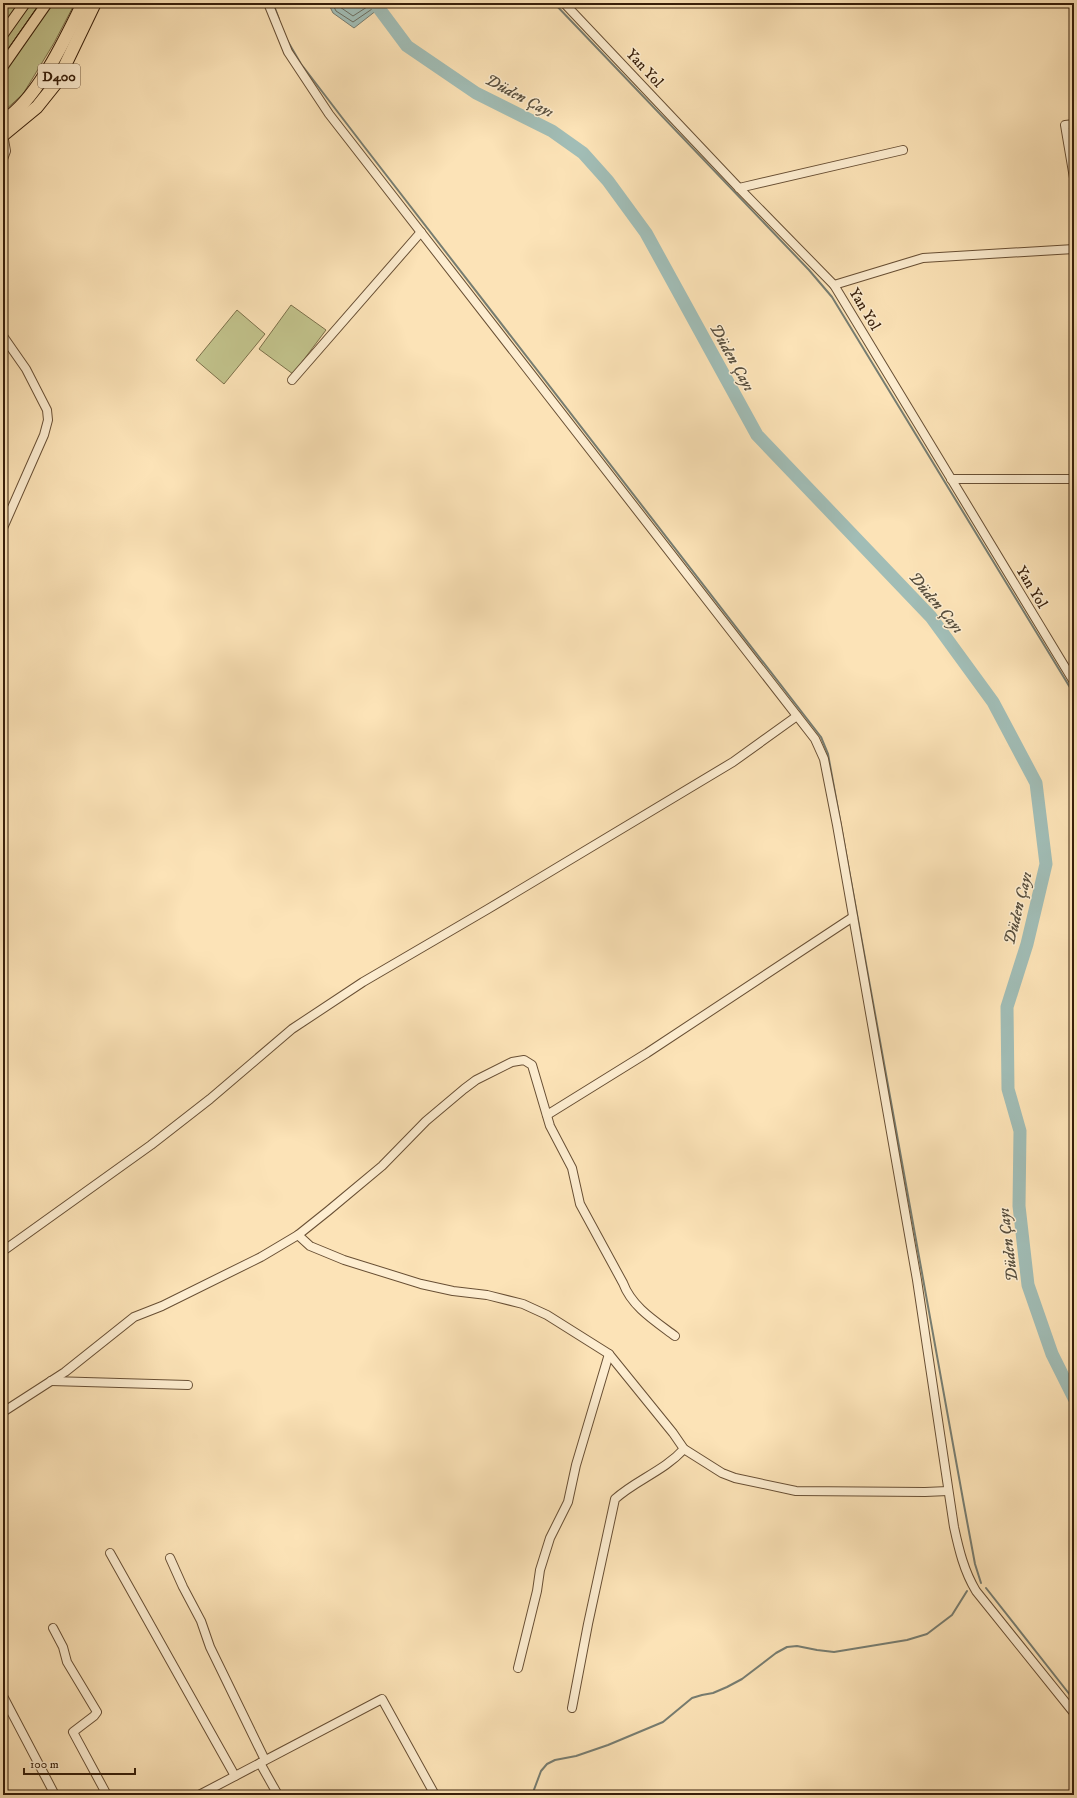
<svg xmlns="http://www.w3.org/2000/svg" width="1077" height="1798" font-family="'IM FELL DW Pica',serif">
<rect width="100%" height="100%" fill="#fce3b7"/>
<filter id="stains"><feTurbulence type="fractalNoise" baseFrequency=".005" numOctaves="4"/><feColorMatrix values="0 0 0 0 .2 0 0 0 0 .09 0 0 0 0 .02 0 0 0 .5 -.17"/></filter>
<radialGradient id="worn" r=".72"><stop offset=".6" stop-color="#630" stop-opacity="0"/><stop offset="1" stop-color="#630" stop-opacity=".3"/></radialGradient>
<!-- green -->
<g fill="#c2c38c" stroke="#7c704a">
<polygon points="8,3 75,3 54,43 23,94 3,112 3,10"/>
<polygon points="291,305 326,330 293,374 259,349"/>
<polygon points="237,310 265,334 224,384 196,360"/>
</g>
<!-- water -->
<polygon fill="#a1bdb6" stroke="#777d71" points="328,3 376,3 377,10 354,28 333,13"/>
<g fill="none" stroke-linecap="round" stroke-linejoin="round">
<!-- shore -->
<g stroke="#6c6e60" stroke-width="1">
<polyline points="332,3 336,11 353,22 372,9 373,3"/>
<polyline points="338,3 340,7 353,16 367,7 367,3"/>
</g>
<!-- stream -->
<g stroke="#777d71" stroke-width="2">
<polyline points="273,3 279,19"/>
<polyline points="554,3 809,270 832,297 1074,694"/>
<polyline points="287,40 301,64 363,145 821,737 828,754 964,1505 975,1564 981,1583"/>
<polyline points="986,1588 1074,1700"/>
<polyline points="532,1795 541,1771 547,1764 555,1760 576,1756 608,1745 663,1722 692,1698 702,1695 713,1693 727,1687 742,1679 776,1653 787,1647 797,1646 817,1650 834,1652 907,1640 927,1634 952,1615 967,1591"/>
</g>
<!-- river -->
<polyline stroke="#a1bdb6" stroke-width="13" points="375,3 407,46 476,93 552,131 583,153 608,181 646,233 757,435 931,617 993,702 1036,783 1046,864 1027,944 1007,1007 1008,1089 1020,1131 1019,1206 1028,1285 1052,1354 1074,1398"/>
<!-- minor casing -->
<g stroke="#684f34" stroke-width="10">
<g id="minor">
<path d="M268,3l20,49 41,62 486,625 9,20 13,66 80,455 37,247c5,23 10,44 22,64l98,122"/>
<polyline points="564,3 739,188 834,285 1074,682"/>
<polyline points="1074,124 1065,125 1074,178"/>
<polyline points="3,159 6,151 3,134"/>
<polyline points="739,188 903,150"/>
<polyline points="834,285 923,258 1074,249"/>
<polyline points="3,336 26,369 47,410 48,420 44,435 3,528"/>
<polyline points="292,380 421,232"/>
<polyline points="951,479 1074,479"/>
<polyline points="547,1115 647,1053 853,917"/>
<polyline points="298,1235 310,1246 344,1260 421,1284 453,1291 487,1295 523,1304 547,1315 609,1354 673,1433 684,1449 722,1473 735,1478 796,1491 925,1492 948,1491"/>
<polyline points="3,1251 151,1145 210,1099 292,1029 363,982 488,909 733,762 797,716"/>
<polyline points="51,1381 188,1385"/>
<path d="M3,1412l62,-40 69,-55 28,-11 99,-49 37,-22 30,-24 54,-45 44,-45 38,-32 12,-9 36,-18 12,-2 8,5 18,61 22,42 8,36 43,79c9,24 32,38 52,53"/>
<polyline points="110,1553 235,1776"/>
<polyline points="170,1558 183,1587 201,1621 210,1647 265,1760"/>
<polyline points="53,1628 63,1647 67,1662 97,1712 94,1716 73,1732 107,1795"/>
<polyline points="518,1668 537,1591 540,1570 550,1538 568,1502 576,1465 609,1354"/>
<polyline points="3,1696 55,1795"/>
<path d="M572,1708l16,-84 27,-125c21,-19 49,-28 69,-50"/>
<polyline points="260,1763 278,1795"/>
<polyline points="199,1795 382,1699 435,1795"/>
</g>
</g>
<!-- major casing -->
<g stroke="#371e09" stroke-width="12">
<g id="major">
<polyline points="3,34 25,3"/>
<polyline points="3,66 47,3"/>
</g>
</g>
<!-- highway casing -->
<g stroke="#371e09" stroke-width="14">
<g id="highway">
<path d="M3,121c35,-22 62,-82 80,-118"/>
<polyline points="3,135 37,107 57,82 95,3"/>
</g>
</g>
<!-- minor -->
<use href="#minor" stroke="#fdedd0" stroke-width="8"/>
<!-- major -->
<use href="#major" stroke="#fce3b7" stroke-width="10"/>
<!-- highway -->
<use href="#highway" stroke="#fce3b7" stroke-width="12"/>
<!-- tram -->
<polyline stroke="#371e09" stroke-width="1" points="3,56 40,3"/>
</g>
<g text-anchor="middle" stroke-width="3" stroke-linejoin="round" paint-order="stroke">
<!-- shield labels -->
<rect fill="#fdedd0" stroke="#725c45" stroke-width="1" x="38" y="64" width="42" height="24" rx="3"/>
<g font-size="14" font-weight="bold" fill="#371e09">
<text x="59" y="81">D400</text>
</g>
<!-- street labels -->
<g font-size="15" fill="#371e09" stroke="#fdedd0">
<text transform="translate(645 68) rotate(47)" y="5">Yan Yol</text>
<text transform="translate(865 309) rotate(59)" y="5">Yan Yol</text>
<text transform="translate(1032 587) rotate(59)" y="5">Yan Yol</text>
</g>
<!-- water labels -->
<g font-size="16" font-style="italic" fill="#574e3d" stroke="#fdedd0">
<text transform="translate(520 95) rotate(28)" y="6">Düden Çayı</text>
<text transform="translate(733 357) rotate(61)" y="6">Düden Çayı</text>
<text transform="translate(937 602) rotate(50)" y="6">Düden Çayı</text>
<text transform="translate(1017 908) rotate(-76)" y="6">Düden Çayı</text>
<text transform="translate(1007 1245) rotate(-97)" y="6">Düden Çayı</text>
</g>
</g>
<!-- margin -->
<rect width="1077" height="1798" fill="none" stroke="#fce3b7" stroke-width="16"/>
<rect x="4" y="4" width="1069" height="1790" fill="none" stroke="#371e09" stroke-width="2"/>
<rect x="8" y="8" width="1061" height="1782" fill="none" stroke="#371e09"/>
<!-- scale -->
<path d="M24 1768v6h111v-6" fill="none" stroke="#371e09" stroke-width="2"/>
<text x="30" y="1768" font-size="12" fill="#371e09" stroke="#fdedd0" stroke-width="3" paint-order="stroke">100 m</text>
<rect width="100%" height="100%" filter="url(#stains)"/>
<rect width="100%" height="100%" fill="url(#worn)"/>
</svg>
